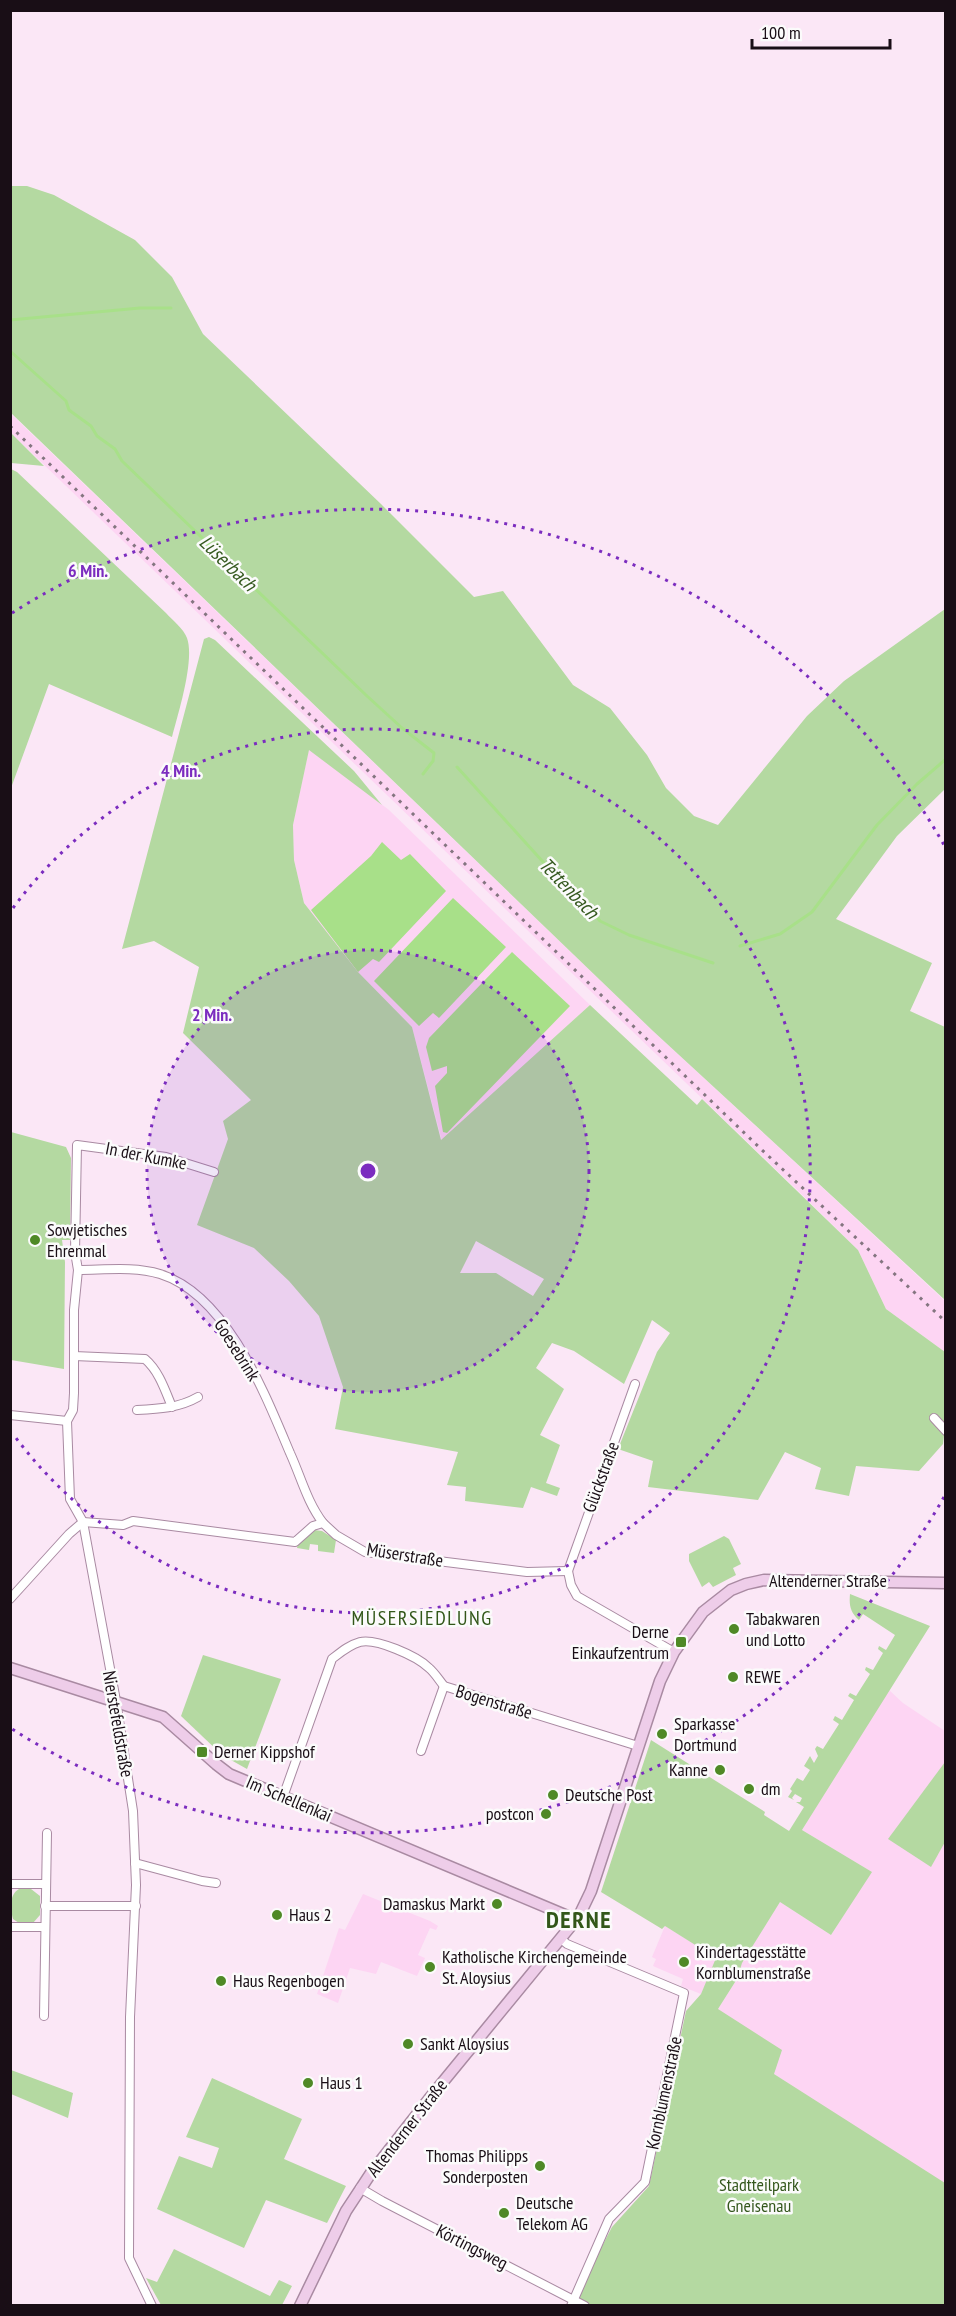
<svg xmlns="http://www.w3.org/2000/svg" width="956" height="2316" font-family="'PT Sans Narrow',sans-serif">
<rect width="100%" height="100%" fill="#fbe7f6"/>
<!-- built -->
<g fill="#fdd5f3">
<polygon points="10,413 653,1031 945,1301 945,1352 886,1309 858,1250 793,1186 11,433"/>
<polygon points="309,749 389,810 590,1005 442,1141 412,1027 358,972 304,903 294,860 293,825"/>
<polygon points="889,1690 903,1703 945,1731 945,2185 774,2074 718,2009 737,1979 741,1963 780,1902 831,1935 871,1872 802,1830"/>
<polygon points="363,1894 430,1921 438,1926 436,1930 430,1928 418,1955 425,1958 417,1976 381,1962 376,1974 350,1968 338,2003 317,1994 339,1928 345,1930"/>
<polygon points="665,1926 717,1958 701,1994 681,1986 683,1979 653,1966 656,1959 652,1957"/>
</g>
<!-- green -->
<g fill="#b4d9a1" fill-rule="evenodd">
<polygon points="10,186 27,186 54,195 135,240 172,277 203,334 381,504 474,597 503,591 573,685 610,708 647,755 666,788 694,816 718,825 807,716 844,681 945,609 945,789 897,836 836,919 932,963 910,1011 945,1027 945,1300 653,1031 11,413"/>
<polygon points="11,433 44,466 11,463"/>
<path d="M11,469l6,3 149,141c6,7 18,16 21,25 8,22 -9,76 -15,99l-123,-53 -38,104z"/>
<path d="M209,637l6,3 139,131 28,34 -73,-55 -16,75 1,35 10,43 54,69 54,55 29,113 149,-135 107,100 5,-6 156,151 28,59 59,43 1,66 -3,26 -24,27 -63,-5 -7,30 -34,-7 6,-21 -36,-16 -27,48 -110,-13 5,-26 -35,-12 39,-97 13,-19 -18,-13 -28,64 -50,-33 -22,-8 -16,25 28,21 -24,46 20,10 -14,38 14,5 -3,8 -26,-9 -8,21 -58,-7 1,-14 -19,-2 11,-33 -123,-23 8,-42 -24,-71 -30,-35 -35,-33 -57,-23 31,-86 -5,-18 28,-21 -68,-67 16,-66 -45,-26 -32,8 82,-310zM476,1241l68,38 -11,17 -37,-23h-36z"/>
<polygon points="11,1132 66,1147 71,1158 70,1240 62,1240 65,1262 64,1369 11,1360"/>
<polygon points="314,1530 322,1531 336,1540 334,1553 318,1551 318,1545 310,1544 309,1550 297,1548 298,1543"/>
<polygon points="724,1536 729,1539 741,1564 733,1568 736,1575 713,1587 709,1582 702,1587 689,1561 689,1554"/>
<path d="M850,1594l80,32 -128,204 70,42 -41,63 -51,-33 -38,61 -5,16 -19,30 64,41 -8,24 171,109v122l-374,1 41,-79 37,-41 37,-175 15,-17 15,-36 -51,-32 -3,3 -61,-37 50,-152 114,72 -1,3 25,16 15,-24 -8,-5h4l2,-4 -7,-4 -3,4 2,2 -6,-3 4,-6 -2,-2 7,-11 6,3 7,-11 -6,-4 6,-10 4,7 4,-7 -3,-7 2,-3 6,3 16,-25 -6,-4 2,-4 7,4 12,-20 -6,-4 2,-3 6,3 14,-22 -5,-4 1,-3 7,3 10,-17 -5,-4 1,-3 7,4 9,-15 -32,-21 -4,6c-9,-8 -10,-15 -9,-26z"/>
<polygon points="203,1655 281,1679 247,1769 222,1755 181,1716"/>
<polygon points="945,1762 945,1842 931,1867 888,1839"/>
<path d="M19,1889h12l9,7v19l-7,8h-14l-6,-4c-3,-11 -4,-24 6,-30z"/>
<polygon points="11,2070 73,2093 68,2118 11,2094"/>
<polygon points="212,2078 302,2119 284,2159 346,2186 327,2223 266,2200 244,2248 157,2209 179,2156 212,2168 219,2148 186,2137"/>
<polygon points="174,2249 270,2296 279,2280 292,2286 282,2305 161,2305 146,2278 157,2282"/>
</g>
<!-- water -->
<g fill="#a8e089">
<polygon points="382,842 401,860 410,854 446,891 379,962 373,959 358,972 311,910 371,856"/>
<polygon points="453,898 506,947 439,1018 433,1013 419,1026 374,981"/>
<polygon points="512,952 570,1006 447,1133 443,1132 435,1086 447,1073 447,1066 432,1071 426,1047 429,1038"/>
</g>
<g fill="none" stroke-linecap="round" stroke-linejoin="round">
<!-- stream -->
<g stroke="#a8e089" stroke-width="3">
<polyline points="10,320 140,308 171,308"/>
<polyline points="10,351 66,401 69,410 91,426 97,436 115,449 122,461 367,696 402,728 434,753 433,761 423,774"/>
<polyline points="457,767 554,874 581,896 600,921 629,935 713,963"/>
<polyline points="740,946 780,934 812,912 877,825 917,784 946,759"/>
</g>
<!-- street casing -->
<g stroke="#a98aa2" stroke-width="10">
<g id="street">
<path d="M78,1270c26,0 56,-4 82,4 67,21 105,120 130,179 11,24 17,49 33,70"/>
<path d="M74,1356l71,3c14,12 20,31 27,48"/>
<path d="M137,1410c21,-1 42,-2 61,-13"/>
<polyline points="10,1415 67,1421"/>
<polyline points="934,1418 946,1431"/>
<polyline points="83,1522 123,1525 133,1521 295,1542 313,1526 323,1523 336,1535 365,1552 527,1572 568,1571"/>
<polyline points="568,1571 635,1384"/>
<polyline points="568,1571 571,1585 577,1596 674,1652"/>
<polyline points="10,1599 69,1534 83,1522"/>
<polyline points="421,1751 444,1686"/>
<path d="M283,1797l49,-138c9,-7 17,-14 28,-17 16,-4 57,14 69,26 6,5 10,12 15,18l194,60"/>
<polyline points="135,1863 202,1881 216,1883"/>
<polyline points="10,1884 46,1884"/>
<polyline points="45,1906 136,1906"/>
<polyline points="10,1927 45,1927"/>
<polyline points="561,1939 567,1944 684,1993 645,2182 609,2219 571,2306"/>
<polyline points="44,2016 47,1833"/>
<polyline points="360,2188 382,2201 585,2306"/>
<polyline points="152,2306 129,2258 130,2017 136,1885 133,1811 116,1701 83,1522 70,1499 67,1421 73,1410 74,1393 74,1310 78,1270 75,1252 77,1145 166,1157 214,1172"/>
</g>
</g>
<!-- secondary casing -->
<g stroke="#a98aa2" stroke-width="13">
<g id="secondary">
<polyline points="10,1668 163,1717 216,1764 229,1774 577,1920"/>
<polyline points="300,2306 346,2211 371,2173 433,2094 579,1916 591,1891 660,1681 674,1652 703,1612 731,1590 746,1584 764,1580 946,1583"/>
</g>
</g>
<!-- street -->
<use href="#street" stroke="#fff" stroke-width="8"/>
<!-- secondary -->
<use href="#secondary" stroke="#eecde9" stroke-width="10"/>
<!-- rail -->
<polyline stroke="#847580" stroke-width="3" stroke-dasharray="3 6" stroke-linecap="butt" points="10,426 762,1150 946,1322"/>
</g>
<!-- distance rings -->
<circle cx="368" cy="1171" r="221" fill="#7b2cbf" fill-opacity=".12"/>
<g fill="none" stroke="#7b2cbf" stroke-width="3" stroke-dasharray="3 6">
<circle cx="368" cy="1171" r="221"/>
<path d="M13 908A442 442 0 1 1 13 1434"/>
<path d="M944 1497A662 662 0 0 1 12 1729M12 613A662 662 0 0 1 944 845"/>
</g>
<!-- markers -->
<g fill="#4f8926" stroke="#fbfbfb" stroke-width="2">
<circle cx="35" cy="1240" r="6"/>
<circle cx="734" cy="1629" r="6"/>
<rect x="675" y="1636" width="12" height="12" rx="3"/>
<circle cx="733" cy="1677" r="6"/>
<circle cx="662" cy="1734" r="6"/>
<rect x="196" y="1746" width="12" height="12" rx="3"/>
<circle cx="720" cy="1770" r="6"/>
<circle cx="749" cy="1789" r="6"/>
<circle cx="553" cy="1795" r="6"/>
<circle cx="546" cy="1814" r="6"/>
<circle cx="497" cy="1904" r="6"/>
<circle cx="277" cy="1915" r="6"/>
<circle cx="684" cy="1962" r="6"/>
<circle cx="430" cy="1967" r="6"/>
<circle cx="221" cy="1981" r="6"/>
<circle cx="408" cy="2044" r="6"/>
<circle cx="308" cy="2083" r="6"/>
<circle cx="540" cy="2166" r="6"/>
<circle cx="504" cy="2213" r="6"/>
</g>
<g text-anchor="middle" stroke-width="5" stroke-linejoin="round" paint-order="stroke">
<!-- street labels -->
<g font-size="18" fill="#190e16" stroke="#fbfbfb">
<text transform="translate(146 1156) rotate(11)" y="6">In der Kumke</text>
<text transform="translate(237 1350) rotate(58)" y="6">Goesebrink</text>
<text transform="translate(601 1477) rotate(-70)" y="6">Glückstraße</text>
<text transform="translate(405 1555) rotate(9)" y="6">Müserstraße</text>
<text x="828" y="1587">Altenderner Straße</text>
<text transform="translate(494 1702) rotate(17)" y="6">Bogenstraße</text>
<text transform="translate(118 1724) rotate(80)" y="6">Nierstefeldstraße</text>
<text transform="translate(289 1799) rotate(23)" y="6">Im Schellenkai</text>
<text transform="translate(664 2093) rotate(-78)" y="6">Kornblumenstraße</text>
<text transform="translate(407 2128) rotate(-52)" y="6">Altenderner Straße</text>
<text transform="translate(472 2247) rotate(27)" y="6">Körtingsweg</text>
</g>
<!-- poi labels -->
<g font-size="18" fill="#190e16" stroke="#fbfbfb" text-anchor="start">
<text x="47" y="1236">Sowjetisches<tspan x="47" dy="21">Ehrenmal</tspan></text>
<text x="746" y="1625">Tabakwaren<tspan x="746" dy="21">und Lotto</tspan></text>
<text x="669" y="1638" text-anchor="end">Derne<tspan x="669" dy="21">Einkaufzentrum</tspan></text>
<text x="745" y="1683">REWE</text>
<text x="674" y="1730">Sparkasse<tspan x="674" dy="21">Dortmund</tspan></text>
<text x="214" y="1758">Derner Kippshof</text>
<text x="708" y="1776" text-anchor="end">Kanne</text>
<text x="761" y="1795">dm</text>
<text x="565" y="1801">Deutsche Post</text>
<text x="534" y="1820" text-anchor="end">postcon</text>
<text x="485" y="1910" text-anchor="end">Damaskus Markt</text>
<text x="289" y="1921">Haus 2</text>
<text x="696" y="1958">Kindertagesstätte<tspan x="696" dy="21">Kornblumenstraße</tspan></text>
<text x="442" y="1963">Katholische Kirchengemeinde<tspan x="442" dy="21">St. Aloysius</tspan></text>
<text x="233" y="1987">Haus Regenbogen</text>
<text x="420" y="2050">Sankt Aloysius</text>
<text x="320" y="2089">Haus 1</text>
<text x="528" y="2162" text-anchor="end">Thomas Philipps<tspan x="528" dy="21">Sonderposten</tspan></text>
<text x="516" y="2209">Deutsche<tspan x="516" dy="21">Telekom AG</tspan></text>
</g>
<!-- park labels -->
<g font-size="18" fill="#34571d" stroke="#fbfbfb">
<text x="759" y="2191">Stadtteilpark<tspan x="759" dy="21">Gneisenau</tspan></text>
</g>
<!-- water labels -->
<g font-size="20" font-style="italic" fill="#365a20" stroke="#fbfbfb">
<text transform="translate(228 563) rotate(44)" y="7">Lüserbach</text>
<text transform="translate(569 888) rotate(46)" y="7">Tettenbach</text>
</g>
<!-- neighbourhood labels -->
<g font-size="20" letter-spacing="1.5" fill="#325719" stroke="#fbfbfb">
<text x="422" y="1625">MÜSERSIEDLUNG</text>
</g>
<!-- district labels -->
<g font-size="24" font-weight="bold" letter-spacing="1.5" fill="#325719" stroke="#fbfbfb">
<text x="579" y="1928">DERNE</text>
</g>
</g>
<circle cx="368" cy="1171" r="9" fill="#7b2cbf" stroke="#fbfbfb" stroke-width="3"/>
<g font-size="18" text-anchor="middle" font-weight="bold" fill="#7b2cbf" stroke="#fbfbfb" stroke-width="5" stroke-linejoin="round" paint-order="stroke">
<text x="88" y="577">6 Min.</text>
<text x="181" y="777">4 Min.</text>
<text x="212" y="1021">2 Min.</text>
</g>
<!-- border -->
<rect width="956" height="2316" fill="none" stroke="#190e16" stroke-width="24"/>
<!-- scale -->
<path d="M752 39v9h138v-9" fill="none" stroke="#190e16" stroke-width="3"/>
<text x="761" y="39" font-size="18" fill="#190e16" stroke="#fbfbfb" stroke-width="4.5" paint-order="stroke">100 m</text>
</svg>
